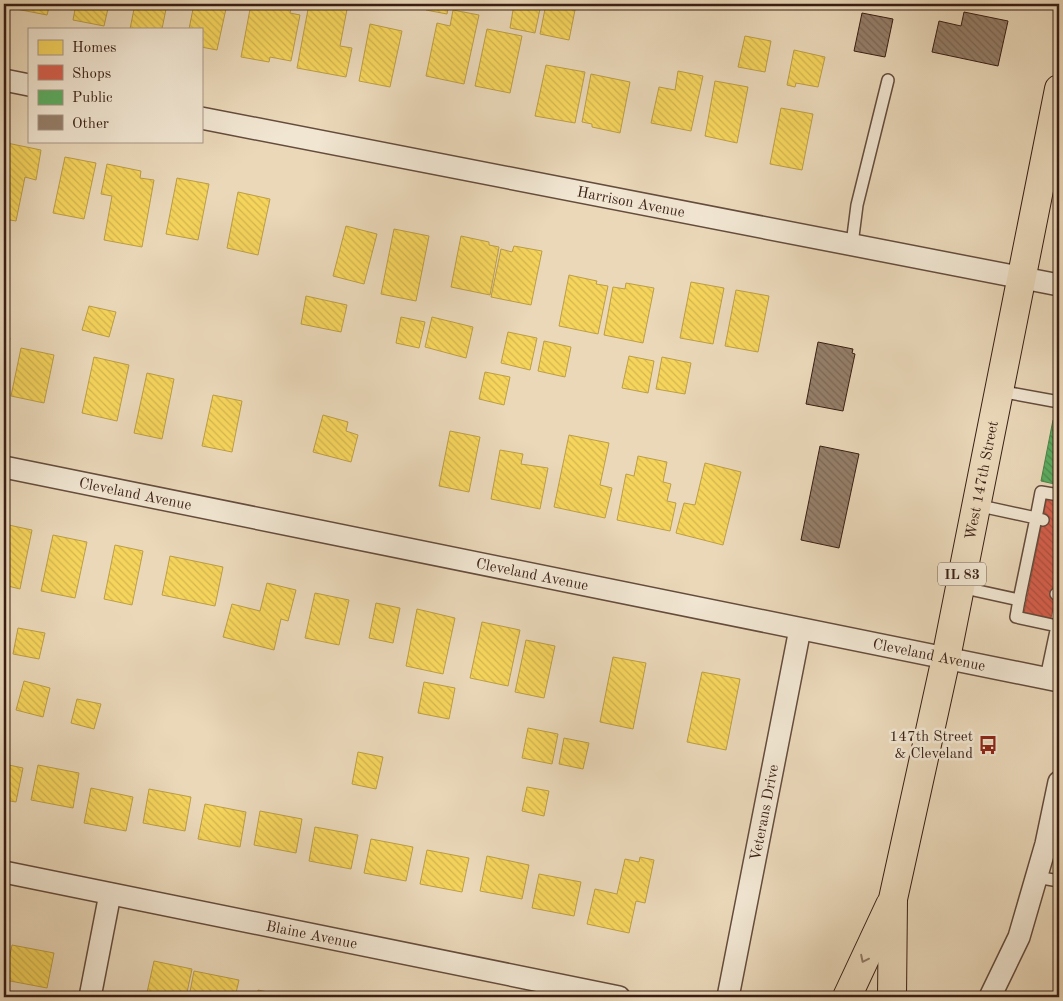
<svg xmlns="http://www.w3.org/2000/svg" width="1063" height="1001" font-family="'Old Standard TT',serif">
<defs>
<pattern id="homes-back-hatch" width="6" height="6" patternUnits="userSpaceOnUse" patternTransform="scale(1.25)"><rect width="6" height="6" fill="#f6d55c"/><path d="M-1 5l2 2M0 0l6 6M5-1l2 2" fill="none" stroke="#d4b64f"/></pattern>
<pattern id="shops-back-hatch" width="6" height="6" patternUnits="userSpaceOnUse" patternTransform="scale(1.25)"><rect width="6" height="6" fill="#d6604d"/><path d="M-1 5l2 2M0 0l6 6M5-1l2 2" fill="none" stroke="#af4f3f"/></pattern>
<pattern id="public-back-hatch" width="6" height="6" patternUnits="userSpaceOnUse" patternTransform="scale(1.25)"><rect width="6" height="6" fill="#5aae61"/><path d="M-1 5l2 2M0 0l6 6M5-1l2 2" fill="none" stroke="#4b8d4f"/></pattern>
<pattern id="building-back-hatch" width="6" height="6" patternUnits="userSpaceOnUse" patternTransform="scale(1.25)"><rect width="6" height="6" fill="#957f6a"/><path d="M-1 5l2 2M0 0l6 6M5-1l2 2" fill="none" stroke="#7b6756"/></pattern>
</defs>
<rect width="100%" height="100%" fill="#ead8b9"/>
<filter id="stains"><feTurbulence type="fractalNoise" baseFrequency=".004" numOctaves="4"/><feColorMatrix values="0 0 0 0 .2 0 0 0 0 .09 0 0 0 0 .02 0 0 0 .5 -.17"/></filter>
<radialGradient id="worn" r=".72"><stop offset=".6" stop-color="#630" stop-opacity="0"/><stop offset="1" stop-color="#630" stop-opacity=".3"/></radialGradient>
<!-- homes -->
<g fill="url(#homes-back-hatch)" stroke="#bd9e46">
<polygon points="17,4 50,4 47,15 16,9"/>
<polygon points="76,4 109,4 104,26 73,20"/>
<polygon points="135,4 167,4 162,29 130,29"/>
<polygon points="194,4 227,4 217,50 201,47 201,29 189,29"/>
<polygon points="251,4 292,4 290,13 300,15 291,61 270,57 269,62 241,57"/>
<polygon points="309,4 348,4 340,46 352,48 346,77 297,68"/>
<polygon points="427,4 449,4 447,14 426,10"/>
<polygon points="514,4 541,4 535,33 510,28"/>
<polygon points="546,4 575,10 569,40 540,34"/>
<polygon points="453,10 479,15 464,84 426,76 437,23 450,26"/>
<polygon points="370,24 402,31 390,87 359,81"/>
<polygon points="487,29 522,36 510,93 475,86"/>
<polygon points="745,36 771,41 765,72 738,67"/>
<polygon points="794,50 825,57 818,87 796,83 795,87 787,85"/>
<polygon points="546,65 585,72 575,123 535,116"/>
<polygon points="678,71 703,76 691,131 651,123 659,87 675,90"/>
<polygon points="591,74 630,82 620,133 592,127 592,124 582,122"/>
<polygon points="715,81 748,87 737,143 705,136"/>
<polygon points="781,108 813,114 802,170 770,164"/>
<polygon points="7,143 41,150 36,180 25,177 16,221 4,219 4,150 6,150"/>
<polygon points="65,157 96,163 84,219 53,213"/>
<polygon points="107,164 141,171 140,178 154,180 142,247 104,240 112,196 101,194"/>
<polygon points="177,178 209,184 198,240 166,234"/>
<polygon points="238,192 270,199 258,255 227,248"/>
<polygon points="346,226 377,234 364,284 333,276"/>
<polygon points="394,229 429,236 416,301 381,294"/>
<polygon points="461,236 489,242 489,245 499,247 490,295 451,287"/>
<polygon points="514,246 542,251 531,305 491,297 501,249 512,252"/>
<polygon points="569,275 597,281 596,284 608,286 598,334 559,326"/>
<polygon points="691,282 724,288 713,344 680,338"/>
<polygon points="626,283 654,288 643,343 604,335 613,287 625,289"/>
<polygon points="736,290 769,296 758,352 725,346"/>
<polygon points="306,296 347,305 341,332 301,324"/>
<polygon points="89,306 116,312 109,337 82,330"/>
<polygon points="401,317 425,322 419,348 396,343"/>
<polygon points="432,317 473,327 466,358 425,347"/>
<polygon points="508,332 537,338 530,370 501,363"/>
<polygon points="4,336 10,338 4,363"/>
<polygon points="544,341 571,347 565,377 538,371"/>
<polygon points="21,348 54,355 44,403 11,396"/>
<polygon points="629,356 654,361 648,393 622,388"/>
<polygon points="94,357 129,365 117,421 82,413"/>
<polygon points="662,357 691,363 685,394 656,389"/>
<polygon points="485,372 510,377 504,405 479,399"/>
<polygon points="147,373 174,379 162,439 134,433"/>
<polygon points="213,395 242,401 232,452 202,446"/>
<polygon points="323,415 348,422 346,431 358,435 351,462 313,452"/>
<polygon points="450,431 480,437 469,492 439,486"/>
<polygon points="569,435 609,443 600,485 612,488 605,518 554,507"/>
<polygon points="500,450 523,454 521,464 548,468 540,509 491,499"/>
<polygon points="638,456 667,462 663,482 671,484 667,501 676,503 670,531 617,520 626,474 634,476"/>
<polygon points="705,463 741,472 723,545 676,533 684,503 695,505"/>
<polygon points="4,524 32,530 20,589 4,585"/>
<polygon points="53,535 87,542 75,598 41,591"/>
<polygon points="115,545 143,551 132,605 104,599"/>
<polygon points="170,556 223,567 215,606 162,595"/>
<polygon points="267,583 296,590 288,621 281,619 274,650 223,637 232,604 260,611"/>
<polygon points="315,593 349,600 339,645 305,638"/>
<polygon points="376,603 400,608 393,643 369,638"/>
<polygon points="417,609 455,618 443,674 406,666"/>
<polygon points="482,622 520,630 508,686 470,678"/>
<polygon points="18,628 45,633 39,659 13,654"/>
<polygon points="526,640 555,646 544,698 515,692"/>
<polygon points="613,657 646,663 633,729 600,722"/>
<polygon points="702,672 740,679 726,750 687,742"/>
<polygon points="24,681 50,688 43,717 16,710"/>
<polygon points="424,682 455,688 449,719 418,713"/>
<polygon points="77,699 101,704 94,729 71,723"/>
<polygon points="528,728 558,734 552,764 522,758"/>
<polygon points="564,738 589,743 583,769 559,764"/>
<polygon points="358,752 383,757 376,789 352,784"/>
<polygon points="4,764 23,768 16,802 4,800"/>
<polygon points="38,765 79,773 73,808 31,800"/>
<polygon points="527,787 549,791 544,816 522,811"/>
<polygon points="91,788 133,797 126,831 84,823"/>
<polygon points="149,789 191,797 185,831 143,823"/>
<polygon points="205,804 246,812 240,847 198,839"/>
<polygon points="260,811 302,819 296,853 254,845"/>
<polygon points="315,827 358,835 351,869 309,861"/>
<polygon points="371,839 413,847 406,881 364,873"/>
<polygon points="427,850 469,858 462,892 420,884"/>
<polygon points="487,856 529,865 522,899 480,891"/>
<polygon points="640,857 654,860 645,903 636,901 629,933 587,924 595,889 617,894 625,859 639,862"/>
<polygon points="539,874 581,882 574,916 532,908"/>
<polygon points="12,945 54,953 47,988 5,980"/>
<polygon points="154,961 192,969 186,997 146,997"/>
<polygon points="194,971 239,980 235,997 189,997"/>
<polygon points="258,990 293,997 257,997"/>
</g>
<!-- shops -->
<polygon fill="url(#shops-back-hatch)" stroke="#a74c3c" points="1047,497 1059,499 1059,580 1051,618 1024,613"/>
<!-- public -->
<polygon fill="url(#public-back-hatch)" stroke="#50834a" points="1053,420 1059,421 1059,485 1041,481"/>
<!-- building -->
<g fill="url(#building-back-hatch)" stroke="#391e14">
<polygon points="964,12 1008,21 998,66 932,52 939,21 961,26"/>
<polygon points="862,13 893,19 885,57 854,51"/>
<polygon points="818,342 853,349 852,353 855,354 843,411 806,404"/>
<polygon points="820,446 859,454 839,548 801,540"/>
</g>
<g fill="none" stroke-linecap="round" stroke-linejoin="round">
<!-- service casing -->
<g stroke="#654c3d" stroke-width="14">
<g id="service">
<polyline points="852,244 857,205 888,80"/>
<polyline points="999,391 1059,402"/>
<polyline points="1043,520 1036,518 1041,492 1059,495"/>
<polyline points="960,587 1019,600 1036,518 976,505"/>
<polyline points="1056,594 1059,594"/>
<polyline points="1019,600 1016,617 1057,626 1046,678"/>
<polyline points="1036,877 1059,881"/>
</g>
</g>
<!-- minor casing -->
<g stroke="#654c3d" stroke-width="24">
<g id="minor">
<polyline points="4,80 29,85"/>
<path id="s1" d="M201,118l858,167"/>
<path id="s2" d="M4,467l1055,214"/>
<path id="s3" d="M4,872l615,125"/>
<polyline points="90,997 110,894"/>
<path id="s4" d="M728,997l72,-368"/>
<polyline points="990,997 1019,937 1046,844 1059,782"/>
</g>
</g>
<!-- primary casing -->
<g stroke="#391e14" stroke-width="30">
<g id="primary">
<polyline points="847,997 890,905"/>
<path id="s5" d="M892,997l1,-98 53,-241 113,-569"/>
</g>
</g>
<!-- service -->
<use href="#service" stroke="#f1e6d2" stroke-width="11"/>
<!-- minor -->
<use href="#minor" stroke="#f1e6d2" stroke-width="21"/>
<!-- primary -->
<use href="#primary" stroke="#ead8b9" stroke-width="28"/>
</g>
<!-- one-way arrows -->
<defs><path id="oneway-chevron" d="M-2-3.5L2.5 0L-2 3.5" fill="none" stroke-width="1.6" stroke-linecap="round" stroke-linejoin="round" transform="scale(1.25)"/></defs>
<use stroke="#927b66" href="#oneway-chevron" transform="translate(864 959) rotate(116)"/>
<!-- icons -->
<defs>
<g id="bus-bare" transform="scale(1.5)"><path d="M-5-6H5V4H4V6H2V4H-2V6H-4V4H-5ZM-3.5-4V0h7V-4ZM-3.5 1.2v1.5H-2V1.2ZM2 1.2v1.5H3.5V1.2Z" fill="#8f2418" stroke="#f1e6d2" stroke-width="2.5" paint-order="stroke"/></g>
</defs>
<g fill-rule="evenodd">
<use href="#bus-bare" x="988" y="745"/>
</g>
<g text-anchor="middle" stroke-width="5" stroke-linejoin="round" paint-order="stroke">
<!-- shield labels -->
<rect fill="#f1e6d2" stroke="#705a4d" stroke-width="1" x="938" y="562.5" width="48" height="23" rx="4"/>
<g font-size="14" font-weight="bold" fill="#391e14">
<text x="962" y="579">IL 83</text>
</g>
<!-- street labels -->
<g font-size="15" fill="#391e14" stroke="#f1e6d2">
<text dy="5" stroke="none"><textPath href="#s1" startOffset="438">Harrison Avenue</textPath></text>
<text dy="5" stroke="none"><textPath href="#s5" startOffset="526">West 147th Street</textPath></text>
<text dy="5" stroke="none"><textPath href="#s2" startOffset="134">Cleveland Avenue</textPath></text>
<text dy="5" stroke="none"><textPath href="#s2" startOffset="539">Cleveland Avenue</textPath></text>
<text dy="5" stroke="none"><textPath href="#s2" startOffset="944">Cleveland Avenue</textPath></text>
<text dy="5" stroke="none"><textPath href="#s4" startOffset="188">Veterans Drive</textPath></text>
<text dy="5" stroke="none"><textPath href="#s3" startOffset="314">Blaine Avenue</textPath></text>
</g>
<!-- poi labels -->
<g font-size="15" fill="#391e14" stroke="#f1e6d2" text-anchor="end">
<text x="973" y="741">147th Street<tspan x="973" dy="17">&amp; Cleveland</tspan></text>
</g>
</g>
<!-- margin -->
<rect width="1063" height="1001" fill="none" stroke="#ead8b9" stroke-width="20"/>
<rect x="5" y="5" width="1053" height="991" fill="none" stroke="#391e14" stroke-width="2.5"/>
<rect x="10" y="10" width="1043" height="981" fill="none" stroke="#391e14"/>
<!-- legend -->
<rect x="28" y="28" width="175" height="115" fill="#f1e6d2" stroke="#a79686"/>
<rect x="38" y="40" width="25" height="15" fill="#f6d55c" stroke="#a79686"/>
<text x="72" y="52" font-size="15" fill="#391e14">Homes</text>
<rect x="38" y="65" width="25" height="15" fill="#d6604d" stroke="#a79686"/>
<text x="72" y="78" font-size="15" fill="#391e14">Shops</text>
<rect x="38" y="90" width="25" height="15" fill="#5aae61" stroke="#a79686"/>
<text x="72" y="102" font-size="15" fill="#391e14">Public</text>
<rect x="38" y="115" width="25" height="15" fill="#957f6a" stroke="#a79686"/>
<text x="72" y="128" font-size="15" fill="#391e14">Other</text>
<rect width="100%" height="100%" filter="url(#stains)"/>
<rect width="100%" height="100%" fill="url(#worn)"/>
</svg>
